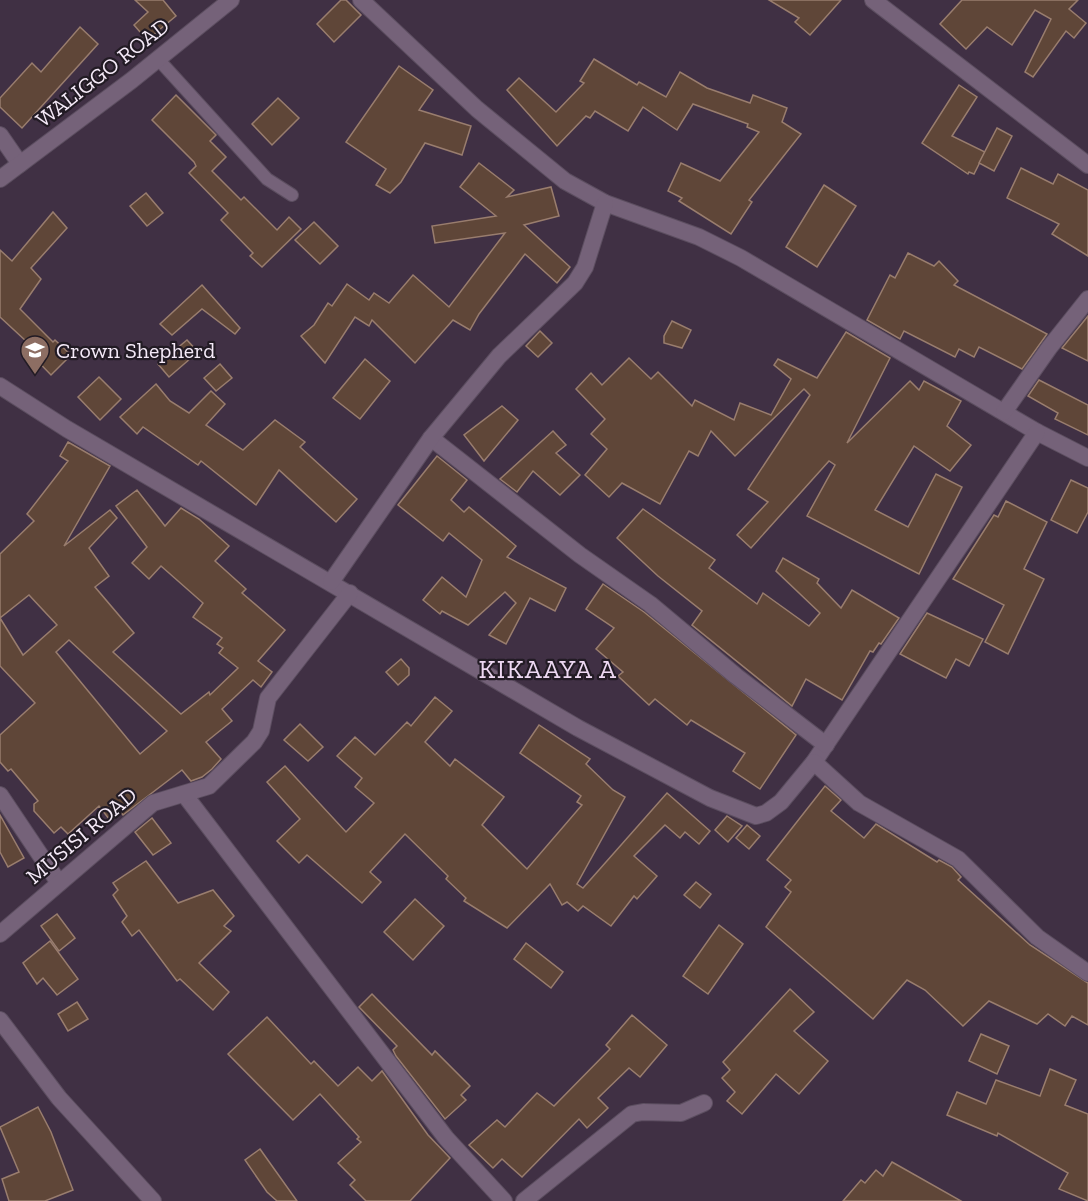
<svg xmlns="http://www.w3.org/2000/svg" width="1088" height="1201" font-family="'Zilla Slab',serif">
<rect width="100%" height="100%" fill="#403044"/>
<!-- building -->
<g fill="#5f4638" stroke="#997d6e" stroke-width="1.5" fill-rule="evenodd">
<polygon points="135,0 163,0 176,16 147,40 134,25 148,12"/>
<polygon points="341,0 346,0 361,15 334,42 317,24"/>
<polygon points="769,0 841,0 810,35 795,22 799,18"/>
<polygon points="962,0 1078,0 1069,9 1086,23 1074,38 1066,31 1033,77 1025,72 1051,19 1035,10 1012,45 987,27 966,49 940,24"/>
<polygon points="80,27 98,44 22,128 0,107 0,98 32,63 41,72"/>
<polygon points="594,59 637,85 639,82 666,97 680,72 707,88 750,103 753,95 787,108 782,122 801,134 749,200 752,202 731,234 679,201 682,198 668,191 681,163 720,181 759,132 747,127 748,124 693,104 677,130 643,107 628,131 595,111 590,118 586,116 557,146 507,90 519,78 556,112 584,83 580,81"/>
<polygon points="399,66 433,90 419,110 471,126 462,155 425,143 401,182 390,193 376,185 386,169 346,142"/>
<polygon points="959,85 977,97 952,136 985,152 974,174 969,172 968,174 922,143"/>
<polygon points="176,95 216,135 210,141 226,157 212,171 241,200 244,197 277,230 289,217 301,229 262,267 250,256 253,253 221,220 228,213 189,173 196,166 194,162 152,120"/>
<polygon points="278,98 299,118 272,145 252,124"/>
<polygon points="997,128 1012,136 994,171 979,163"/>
<polygon points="479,163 514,190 507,197 551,187 559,216 524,225 570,267 557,283 525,254 479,314 470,330 453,320 415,363 372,320 369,326 355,317 325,363 301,336 314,325 328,303 332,306 347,284 369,300 374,293 389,303 413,275 449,307 505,233 435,243 432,226 496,216 460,187"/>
<polygon points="1021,168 1053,184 1058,174 1088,190 1088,256 1052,234 1059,224 1007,198"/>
<polygon points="824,185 856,206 817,267 786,247"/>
<polygon points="146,193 163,213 147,226 130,206"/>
<polygon points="53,212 67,228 31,268 41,279 20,309 53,342 55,340 71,355 51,375 23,346 27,342 0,317 0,250 12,261"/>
<polygon points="314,222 338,246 320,264 295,240"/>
<polygon points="908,253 934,266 939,261 958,281 954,285 1047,334 1022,369 979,347 974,357 959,349 955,357 904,331 900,339 867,320 890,275 895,278"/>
<polygon points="202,285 240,328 235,334 202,309 172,335 160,324"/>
<polygon points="1088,316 1088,361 1062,348"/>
<polygon points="672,321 691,330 682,348 664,343 664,336"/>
<polygon points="540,331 552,343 538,357 526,346"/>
<polygon points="846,332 890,358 847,443 910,381 919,390 924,381 961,401 947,426 971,445 950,471 914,446 875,510 908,527 936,474 962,487 919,574 807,516 835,465 829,461 751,548 737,535 768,502 748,489 810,395 804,389 735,456 711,431 698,456 689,451 660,504 622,483 609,497 585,475 607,449 591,434 605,419 576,389 591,373 602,385 629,358 651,379 658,372 692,406 695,400 734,420 740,403 771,415 791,379 774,365 778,359 817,378"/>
<polygon points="187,340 198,352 169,377 158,364"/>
<polygon points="365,359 390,381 360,419 333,398"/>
<polygon points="220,364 232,378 216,391 204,378"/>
<polygon points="99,377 121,399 100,420 78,397"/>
<polygon points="1039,380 1088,405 1088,435 1055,419 1058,413 1028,396"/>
<polygon points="156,384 170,401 189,413 211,391 225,404 206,425 243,450 275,420 305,442 300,447 357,499 336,522 279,470 256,505 201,461 198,465 143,427 137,434 120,417"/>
<polygon points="502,406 518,420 484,461 464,435"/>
<polygon points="553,431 566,445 556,453 580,475 560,495 533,471 517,492 500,479"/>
<path d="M68,442l42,24 -46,80 46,-36 7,8 -28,30 20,28 -14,11 39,46 -21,19 68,62 28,-22 1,3 28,-27 -19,-15 4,-5 -6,-4 5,-6 -29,-21 10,-14 -42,-37 -12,13 -17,-16 15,-16 -31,-41 21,-16 28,36 16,-18 18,11 30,27 -14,15 31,28 -4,4 43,37 -27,31 14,11 -11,15 -8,-7 -31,29 10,12 -26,21 15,17 -9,10 -10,8 -11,4 -9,-11 -59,45 -4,-5 -10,9 -10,-13 -31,28 -7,-7 -7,6 -20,-22v-7l4,-3 -27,-32 -3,2 -8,-9v-27l35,-32 -35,-37v-112l34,-33 -7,-7 41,-53 -8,-5zM29,595l28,30 -34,30 -23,-37zM69,640l98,91 -27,23 -84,-102z"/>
<polygon points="437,456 467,480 451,500 464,512 469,507 516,546 507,557 566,588 555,611 530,598 506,644 489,635 516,603 505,592 468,625 442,611 440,614 423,600 442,577 466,597 482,560 449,533 443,541 398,505"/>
<polygon points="1071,480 1088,488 1088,512 1077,533 1051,520"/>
<polygon points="1006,501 1047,522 1024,569 1044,579 1008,654 985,642 1004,605 953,579 994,515 998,517"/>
<polygon points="643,509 715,560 709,568 757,604 763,593 809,626 820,613 776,571 783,558 819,579 817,583 841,608 852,590 899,618 881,644 879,643 873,652 870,651 842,700 806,679 792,706 692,625 702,611 658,576 617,538"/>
<polygon points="603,584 644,612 796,735 760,789 733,771 745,753 691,720 687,725 655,699 649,705 618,676 623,672 596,649 614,628 586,609"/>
<polygon points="927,613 983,639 969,666 956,659 946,678 900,654"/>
<polygon points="401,659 409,668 409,675 398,685 386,672"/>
<polygon points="435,697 452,711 425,742 450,766 455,759 504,797 482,825 527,869 582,805 577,802 581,796 520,753 539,725 590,759 586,764 613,790 625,797 577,884 583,888 667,793 710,831 699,844 685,832 680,838 665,825 634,856 657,876 637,899 634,896 611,926 583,906 578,911 567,902 562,905 550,884 507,928 464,901 466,898 446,879 448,876 405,834 370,872 381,882 362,903 307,855 299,863 277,841 300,819 267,782 285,766 346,832 374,803 355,787 362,778 337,756 355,737 375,755 407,722 411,726"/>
<polygon points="300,724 323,747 308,761 284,740"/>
<polygon points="825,786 841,800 831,811 864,838 876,824 937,862 939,860 952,867 961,877 958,880 1030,945 1088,983 1088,1025 1072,1016 1065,1026 1048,1014 1037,1024 989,1001 963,1026 925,990 907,980 873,1019 766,927 791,892 785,887 791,880 767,860"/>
<polygon points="0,815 24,858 8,867 0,852"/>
<polygon points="727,816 742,826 728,842 715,830"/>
<polygon points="152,818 171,843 153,855 135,832"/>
<polygon points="747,825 760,836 749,849 736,838"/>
<polygon points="146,861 178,903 213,890 234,916 224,926 231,931 199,963 229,992 213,1010 180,979 177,981 139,930 132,936 122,922 127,916 113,895 118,890 113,883"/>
<polygon points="696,882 711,894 700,908 684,895"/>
<polygon points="415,899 444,926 413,960 384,932"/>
<polygon points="57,914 75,938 59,951 41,926"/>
<polygon points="719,925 743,944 708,994 683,976"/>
<polygon points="50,941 78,979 57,995 43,978 37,984 23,963"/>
<polygon points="526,943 563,972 551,988 514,959"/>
<polygon points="790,989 814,1012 794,1031 828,1061 799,1094 776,1074 742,1114 727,1101 735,1092 722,1078 730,1070 723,1062"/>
<polygon points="372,994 432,1055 435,1051 470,1086 461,1095 466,1100 445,1119 396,1056 393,1050 397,1046 359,1007"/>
<polygon points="77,1002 88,1019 68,1031 58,1014"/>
<polygon points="632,1015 667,1045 640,1077 629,1068 598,1098 608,1108 587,1128 579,1119 522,1177 502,1159 493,1168 469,1145 497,1120 505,1127 537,1093 554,1106 610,1049 606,1045"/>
<polygon points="267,1017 311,1064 314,1061 338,1086 358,1067 372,1081 382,1071 428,1135 450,1158 410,1201 366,1201 350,1185 355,1180 338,1163 361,1142 357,1139 359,1137 320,1094 293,1120 228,1054"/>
<polygon points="981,1034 1009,1046 997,1074 969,1061"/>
<polygon points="1050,1069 1076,1080 1065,1105 1088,1114 1088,1201 1059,1189 1068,1173 998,1133 997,1136 947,1115 957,1092 986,1104 996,1080 1040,1096"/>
<polygon points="38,1107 51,1132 73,1190 45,1201 9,1201 2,1179 19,1172 0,1127"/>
<polygon points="260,1149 297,1201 277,1201 267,1192 245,1160"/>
<polygon points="892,1162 961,1201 843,1201 861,1180 865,1183 876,1170 883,1176"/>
</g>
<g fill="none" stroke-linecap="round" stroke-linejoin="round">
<!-- service casing -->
<g stroke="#5c4e60" stroke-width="14">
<polyline id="service" points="158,59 267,179 292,195"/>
</g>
<!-- minor casing -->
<g stroke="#5c4e60" stroke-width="18">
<g id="minor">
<polyline points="361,0 477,109 565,181 605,203 699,237 741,258 1037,432 1088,458"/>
<polyline points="873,0 1088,165"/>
<polyline points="0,135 20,164"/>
<polyline points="0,386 67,429 578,728 710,798 756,816 766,813 781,802 814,762 1037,432"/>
<polyline points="1004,412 1049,348 1088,299"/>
<polyline points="431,438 580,555 650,604 736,676 826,745"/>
<polyline points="331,582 431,438 499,356 575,283 585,267 605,203"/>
<polyline points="814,762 859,803 958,859 1037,937 1088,973"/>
<polyline points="184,794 446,1138 504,1201"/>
<polyline points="0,795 59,883"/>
<polyline points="0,934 153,803 209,786 254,742 261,731 268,698 350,593"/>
<polyline points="0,1020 59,1098 153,1201"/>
<polyline points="524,1201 632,1114 643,1112 681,1113 704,1103"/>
</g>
</g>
<!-- tertiary casing -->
<g stroke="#5c4e60" stroke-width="18">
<polyline id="tertiary" points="0,179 132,80 231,0"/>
</g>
<!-- service -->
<use href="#service" stroke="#756279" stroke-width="12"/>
<!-- minor -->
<use href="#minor" stroke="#756279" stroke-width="16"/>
<!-- tertiary -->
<use href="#tertiary" stroke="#756279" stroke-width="16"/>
</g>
<!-- icons -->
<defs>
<g id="school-pin" transform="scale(1.5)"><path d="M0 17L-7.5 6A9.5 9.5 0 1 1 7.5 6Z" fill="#8d6e63" stroke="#221b24"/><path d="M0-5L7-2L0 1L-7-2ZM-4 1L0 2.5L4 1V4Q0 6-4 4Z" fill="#fff"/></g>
</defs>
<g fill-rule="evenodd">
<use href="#school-pin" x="35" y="350"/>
</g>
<g text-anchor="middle" stroke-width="4.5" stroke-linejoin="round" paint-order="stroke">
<!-- street labels -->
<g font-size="22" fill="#f5eaf8" stroke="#221b24">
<text transform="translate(102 72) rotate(-38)" y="8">WALIGGO ROAD</text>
<text transform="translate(81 835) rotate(-40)" y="8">MUSISI ROAD</text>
</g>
<!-- poi labels -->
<g font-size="22" fill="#f5eaf8" stroke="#221b24" text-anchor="start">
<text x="56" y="358">Crown Shepherd</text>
</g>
<!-- quarter labels -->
<g font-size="26" letter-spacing="1.5" fill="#edd8f2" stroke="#221b24">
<text x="548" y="678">KIKAAYA A</text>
</g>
</g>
</svg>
